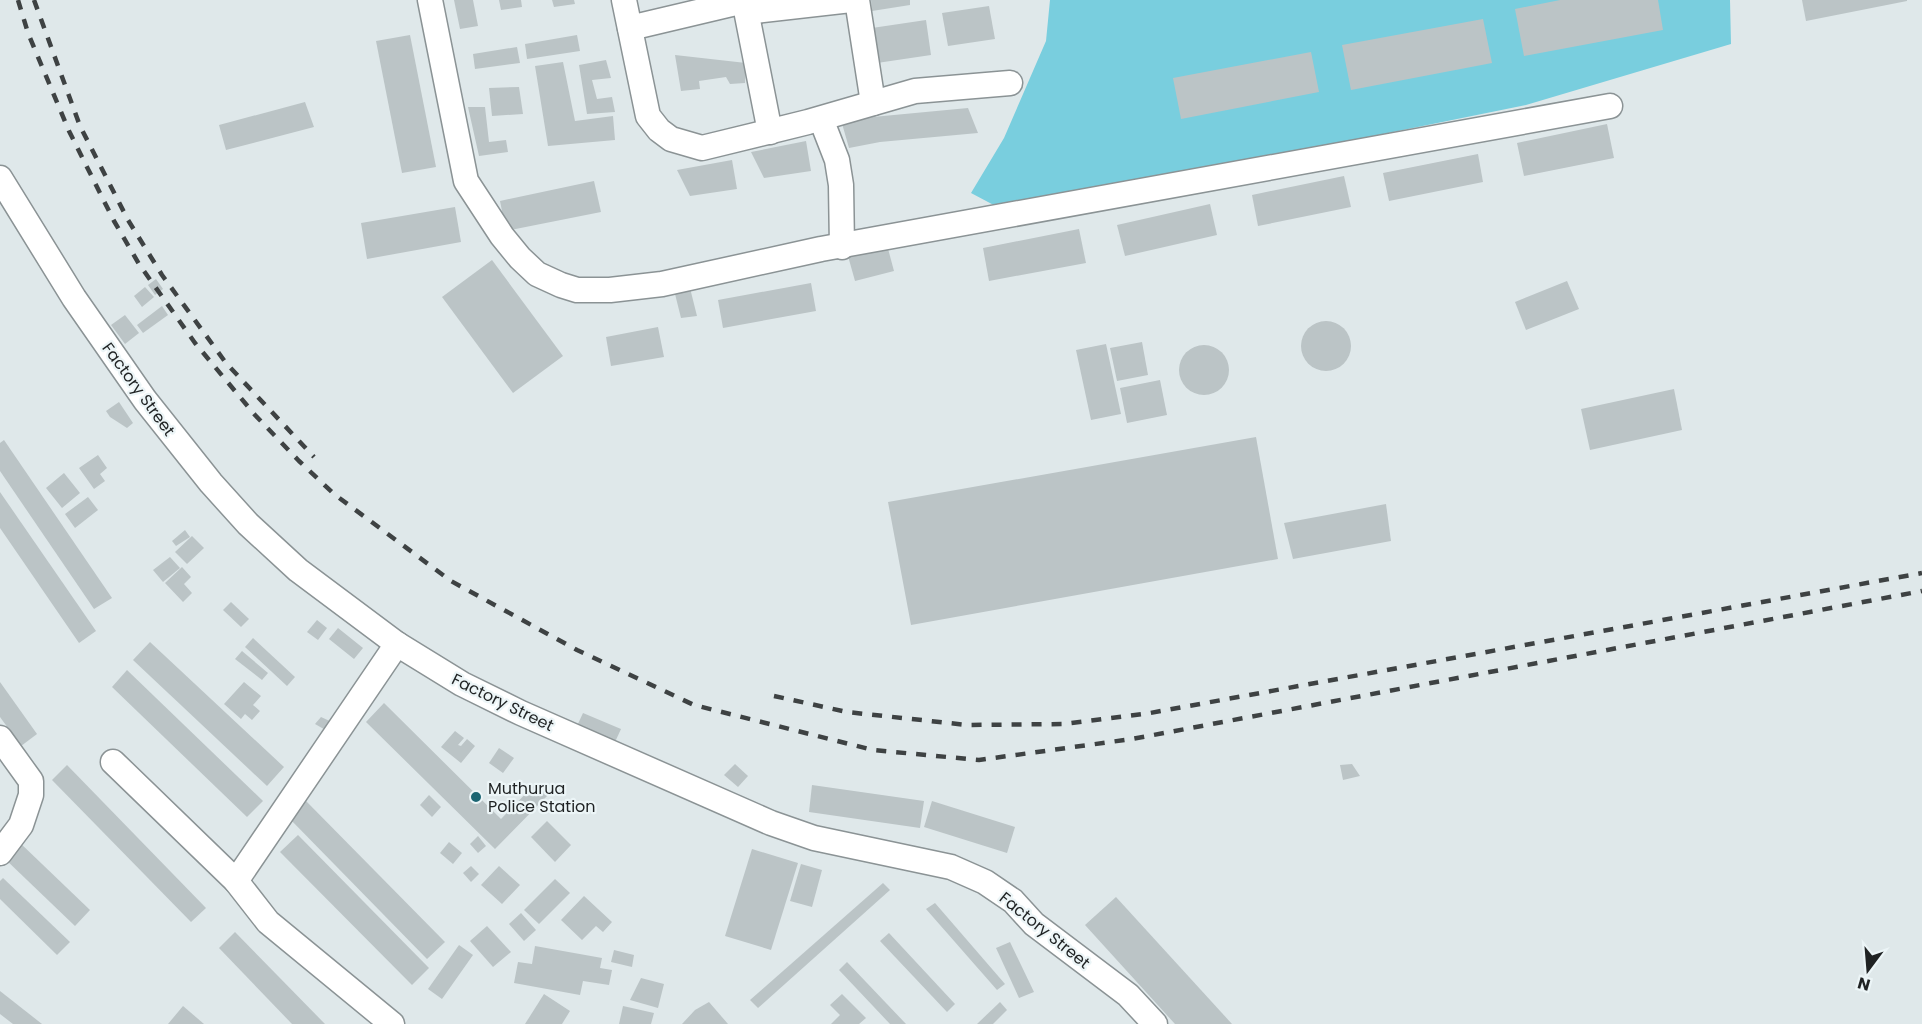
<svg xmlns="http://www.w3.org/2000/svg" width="1922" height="1024" font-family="Poppins,sans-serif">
<rect width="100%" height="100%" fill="#dfe8ea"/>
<!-- green -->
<polygon fill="#79cede" points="1050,0 1730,0 1731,44 1526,105 1005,211 971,193 1004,138 1046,41"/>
<!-- building -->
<g fill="#bbc4c6">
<polygon points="454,0 473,0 478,26 460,29"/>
<polygon points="499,0 521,0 522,7 501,10"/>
<polygon points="552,0 574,0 575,4 554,7"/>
<polygon points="871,0 910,0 910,5 872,11"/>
<polygon points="1560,0 1658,0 1663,30 1524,56 1515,9"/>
<polygon points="1802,0 1907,0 1907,1 1806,21"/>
<polygon points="989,6 995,39 948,46 942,13"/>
<polygon points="1483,19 1492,63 1351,90 1342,45"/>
<polygon points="926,20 931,55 877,63 872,28"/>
<polygon points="410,35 436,167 402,173 376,41"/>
<polygon points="577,35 580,51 527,59 525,44"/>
<polygon points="517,47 520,63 475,69 473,54"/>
<polygon points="1311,52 1319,92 1181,119 1173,78"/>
<polygon points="675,55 746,63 745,83 730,84 726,77 699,81 700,89 681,91"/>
<polygon points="606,60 611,78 592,80 597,99 612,97 615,112 587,114 579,65"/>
<polygon points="563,62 575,121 613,116 615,140 548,146 535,66"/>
<polygon points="519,87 523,114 492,116 489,88"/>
<polygon points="305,102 314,127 226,150 219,125"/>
<polygon points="468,107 485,107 489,142 506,140 508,152 479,156"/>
<polygon points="968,108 978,133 880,142 849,148 841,120"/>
<polygon points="1607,124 1614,158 1524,176 1517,143"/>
<polygon points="806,141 811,171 764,178 751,152"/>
<polygon points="1478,154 1483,182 1389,201 1383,173"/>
<polygon points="732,160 737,189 690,196 677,170"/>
<polygon points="1344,176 1351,207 1258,226 1252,195"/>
<polygon points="594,181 601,212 506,231 500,201"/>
<polygon points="1210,204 1217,235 1125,256 1117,225"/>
<polygon points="455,207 461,242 367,259 361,223"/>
<polygon points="1079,229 1086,263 989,281 983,248"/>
<polygon points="887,245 894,271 855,281 848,256"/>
<polygon points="492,260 563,356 513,393 442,297"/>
<polygon points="156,279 163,289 155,295 148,285"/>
<polygon points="1567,281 1579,309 1526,330 1515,302"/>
<polygon points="811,283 816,311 723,328 718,300"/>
<polygon points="145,287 154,297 142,307 134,296"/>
<polygon points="690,288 697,316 681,318 674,290"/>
<polygon points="162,306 168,315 143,333 137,325"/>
<polygon points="125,315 139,333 125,344 111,325"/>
<circle cx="1326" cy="346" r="25"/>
<polygon points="658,327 664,357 611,366 606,337"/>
<polygon points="1142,342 1148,375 1117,381 1110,348"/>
<polygon points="1106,344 1121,414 1091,420 1076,350"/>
<circle cx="1204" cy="370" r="25"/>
<polygon points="1160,380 1167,415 1127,423 1120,388"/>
<polygon points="1674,389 1682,430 1590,450 1581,409"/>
<polygon points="119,402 133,423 127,428 110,417 106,411"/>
<polygon points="1256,437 1278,559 911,625 888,502"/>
<polygon points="4,440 112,598 94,609 0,471 0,443"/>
<polygon points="98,455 107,468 100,474 105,481 94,489 79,468"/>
<polygon points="64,473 80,493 62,508 46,488"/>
<polygon points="0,492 96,631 79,643 0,528"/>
<polygon points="88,497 98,510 75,528 65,514"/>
<polygon points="1386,504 1391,541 1293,559 1284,523"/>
<polygon points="185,530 190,537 176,546 172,541"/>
<polygon points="192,536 204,548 187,564 175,552"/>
<polygon points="170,557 180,568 163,582 153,570"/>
<polygon points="182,567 191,577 184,584 192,593 183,602 165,583"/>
<polygon points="231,602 249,619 241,627 223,610"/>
<polygon points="317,620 327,628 318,640 307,632"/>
<polygon points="338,628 363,648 354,659 329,639"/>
<polygon points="253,638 295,677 287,686 245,647"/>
<polygon points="150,642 284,767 267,786 133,660"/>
<polygon points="242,651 268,673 262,680 235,659"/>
<polygon points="127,670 263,801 247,817 112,687"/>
<polygon points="0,682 37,734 21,746 0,717"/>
<polygon points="244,682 261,696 253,705 260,711 252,720 245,714 241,719 224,704"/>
<polygon points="384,703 501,819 536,783 548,795 495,849 366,722"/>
<polygon points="583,713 621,729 615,742 577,726"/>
<polygon points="321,717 334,723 329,732 315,724"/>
<polygon points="455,731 464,738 458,745 461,746 467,739 475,746 461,763 441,747"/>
<polygon points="499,748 514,758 503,773 489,763"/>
<polygon points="735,764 748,776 738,787 724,775"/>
<polygon points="1352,764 1360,776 1343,780 1340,765"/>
<polygon points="67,765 206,908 191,922 52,780"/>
<polygon points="812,785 924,801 920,828 809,812"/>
<polygon points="429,795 441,807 432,817 420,805"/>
<polygon points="306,801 445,942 427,959 289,818"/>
<polygon points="932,801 1015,827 1007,853 924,827"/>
<polygon points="547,821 571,845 555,862 531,837"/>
<polygon points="298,835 429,968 412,985 280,852"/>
<polygon points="478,836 486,846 478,853 470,844"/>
<polygon points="18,841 90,910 75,926 3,857"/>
<polygon points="449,842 462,853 453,864 440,853"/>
<polygon points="752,849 798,863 771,950 725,936"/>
<polygon points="801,864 822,870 812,907 790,901"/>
<polygon points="471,866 479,874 471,882 463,873"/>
<polygon points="499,866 520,885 502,904 481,885"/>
<polygon points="3,878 70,942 57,955 0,899 0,881"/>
<polygon points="555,879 570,893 539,924 524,910"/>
<polygon points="883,883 890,890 758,1008 750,1000"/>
<polygon points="584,896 612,922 603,932 596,926 582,940 561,920"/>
<polygon points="1116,897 1232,1024 1175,1024 1085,925"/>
<polygon points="935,903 1005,984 997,990 926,909"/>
<polygon points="521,913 536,930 524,941 509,924"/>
<polygon points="487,926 511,952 493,967 470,941"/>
<polygon points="235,932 325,1024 292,1024 219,948"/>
<polygon points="889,933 955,1004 947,1012 880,941"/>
<polygon points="1010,942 1034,992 1019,998 996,948"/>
<polygon points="459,945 473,955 442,999 428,989"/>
<polygon points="535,946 602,958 600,968 612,970 609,985 583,981 580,995 514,983 518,962 532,964"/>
<polygon points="614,950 634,955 632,967 611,962"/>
<polygon points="847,962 906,1024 890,1024 839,970"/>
<polygon points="641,978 664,984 658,1008 630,1000"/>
<polygon points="0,991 42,1024 13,1024 0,1014"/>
<polygon points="544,994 570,1011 562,1024 525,1024"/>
<polygon points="842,994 866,1018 859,1024 831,1024 840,1015 830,1005"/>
<polygon points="709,1002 728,1024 682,1024 695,1010"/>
<polygon points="1000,1002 1007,1010 993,1024 977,1024"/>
<polygon points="183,1006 204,1024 168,1024"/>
<polygon points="623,1006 654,1013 651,1024 619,1024"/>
</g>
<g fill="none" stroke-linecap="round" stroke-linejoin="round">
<!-- minor casing -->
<g stroke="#8b9395" stroke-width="27">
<g id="minor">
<polyline points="430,0 466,181 502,236 520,258 537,274 561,285 577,290 610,290 662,284 821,249 1610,106"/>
<polyline points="624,0 648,116 659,130 671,139 702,148 808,122 915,91 1010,83"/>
<polyline points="744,0 770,132"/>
<polyline points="857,0 873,103"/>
<polyline points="747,12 851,0"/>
<polyline points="630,28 744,1"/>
<polyline points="821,119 837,160 841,185 842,247"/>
<polyline points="0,178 74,298 145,400 211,483 248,524 298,570 397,644 462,684 521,713 771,823 814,838 951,867 985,882 1013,901 1034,924 1128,995 1155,1024"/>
<polyline points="0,738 31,781 31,795 21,825 0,853"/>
<polyline points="113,762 236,881 397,644"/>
<polyline points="236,881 268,922 392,1024"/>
</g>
</g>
<!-- minor -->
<use href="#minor" stroke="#fff" stroke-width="24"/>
<!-- rail -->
<g stroke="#3e4243" stroke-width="4.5" stroke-dasharray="10 10" stroke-linecap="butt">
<polyline points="18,0 28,33 69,131 114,221 139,264 195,343 255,415 299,461 334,494 451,581 577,650 694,705 873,750 979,760 1132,739 1922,591"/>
<polyline points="34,0 80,126 128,220 162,275 226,363 314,457"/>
<polyline points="774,696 847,712 967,725 1064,724 1150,713 1922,573"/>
</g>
</g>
<!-- markers -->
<circle fill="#1b6572" stroke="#ecf5f7" stroke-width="2" cx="476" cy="797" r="6"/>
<g text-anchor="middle" stroke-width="4.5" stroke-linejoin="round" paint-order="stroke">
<!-- street labels -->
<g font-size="16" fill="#1f2223" stroke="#ecf5f7">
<text transform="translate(139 389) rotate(54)" y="6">Factory Street</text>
<text transform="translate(503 702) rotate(26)" y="6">Factory Street</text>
<text transform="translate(1045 930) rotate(39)" y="6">Factory Street</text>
</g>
<!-- poi labels -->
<g font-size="16" fill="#1f2223" stroke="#ecf5f7" text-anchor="start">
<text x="488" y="794">Muthurua<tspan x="488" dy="18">Police Station</tspan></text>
</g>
</g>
<!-- north arrow -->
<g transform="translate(1868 970) rotate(196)" stroke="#ecf5f7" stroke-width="4.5" paint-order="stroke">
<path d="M0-4.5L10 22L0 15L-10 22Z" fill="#1f2223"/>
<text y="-9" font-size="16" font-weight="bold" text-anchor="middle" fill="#1f2223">N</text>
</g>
</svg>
